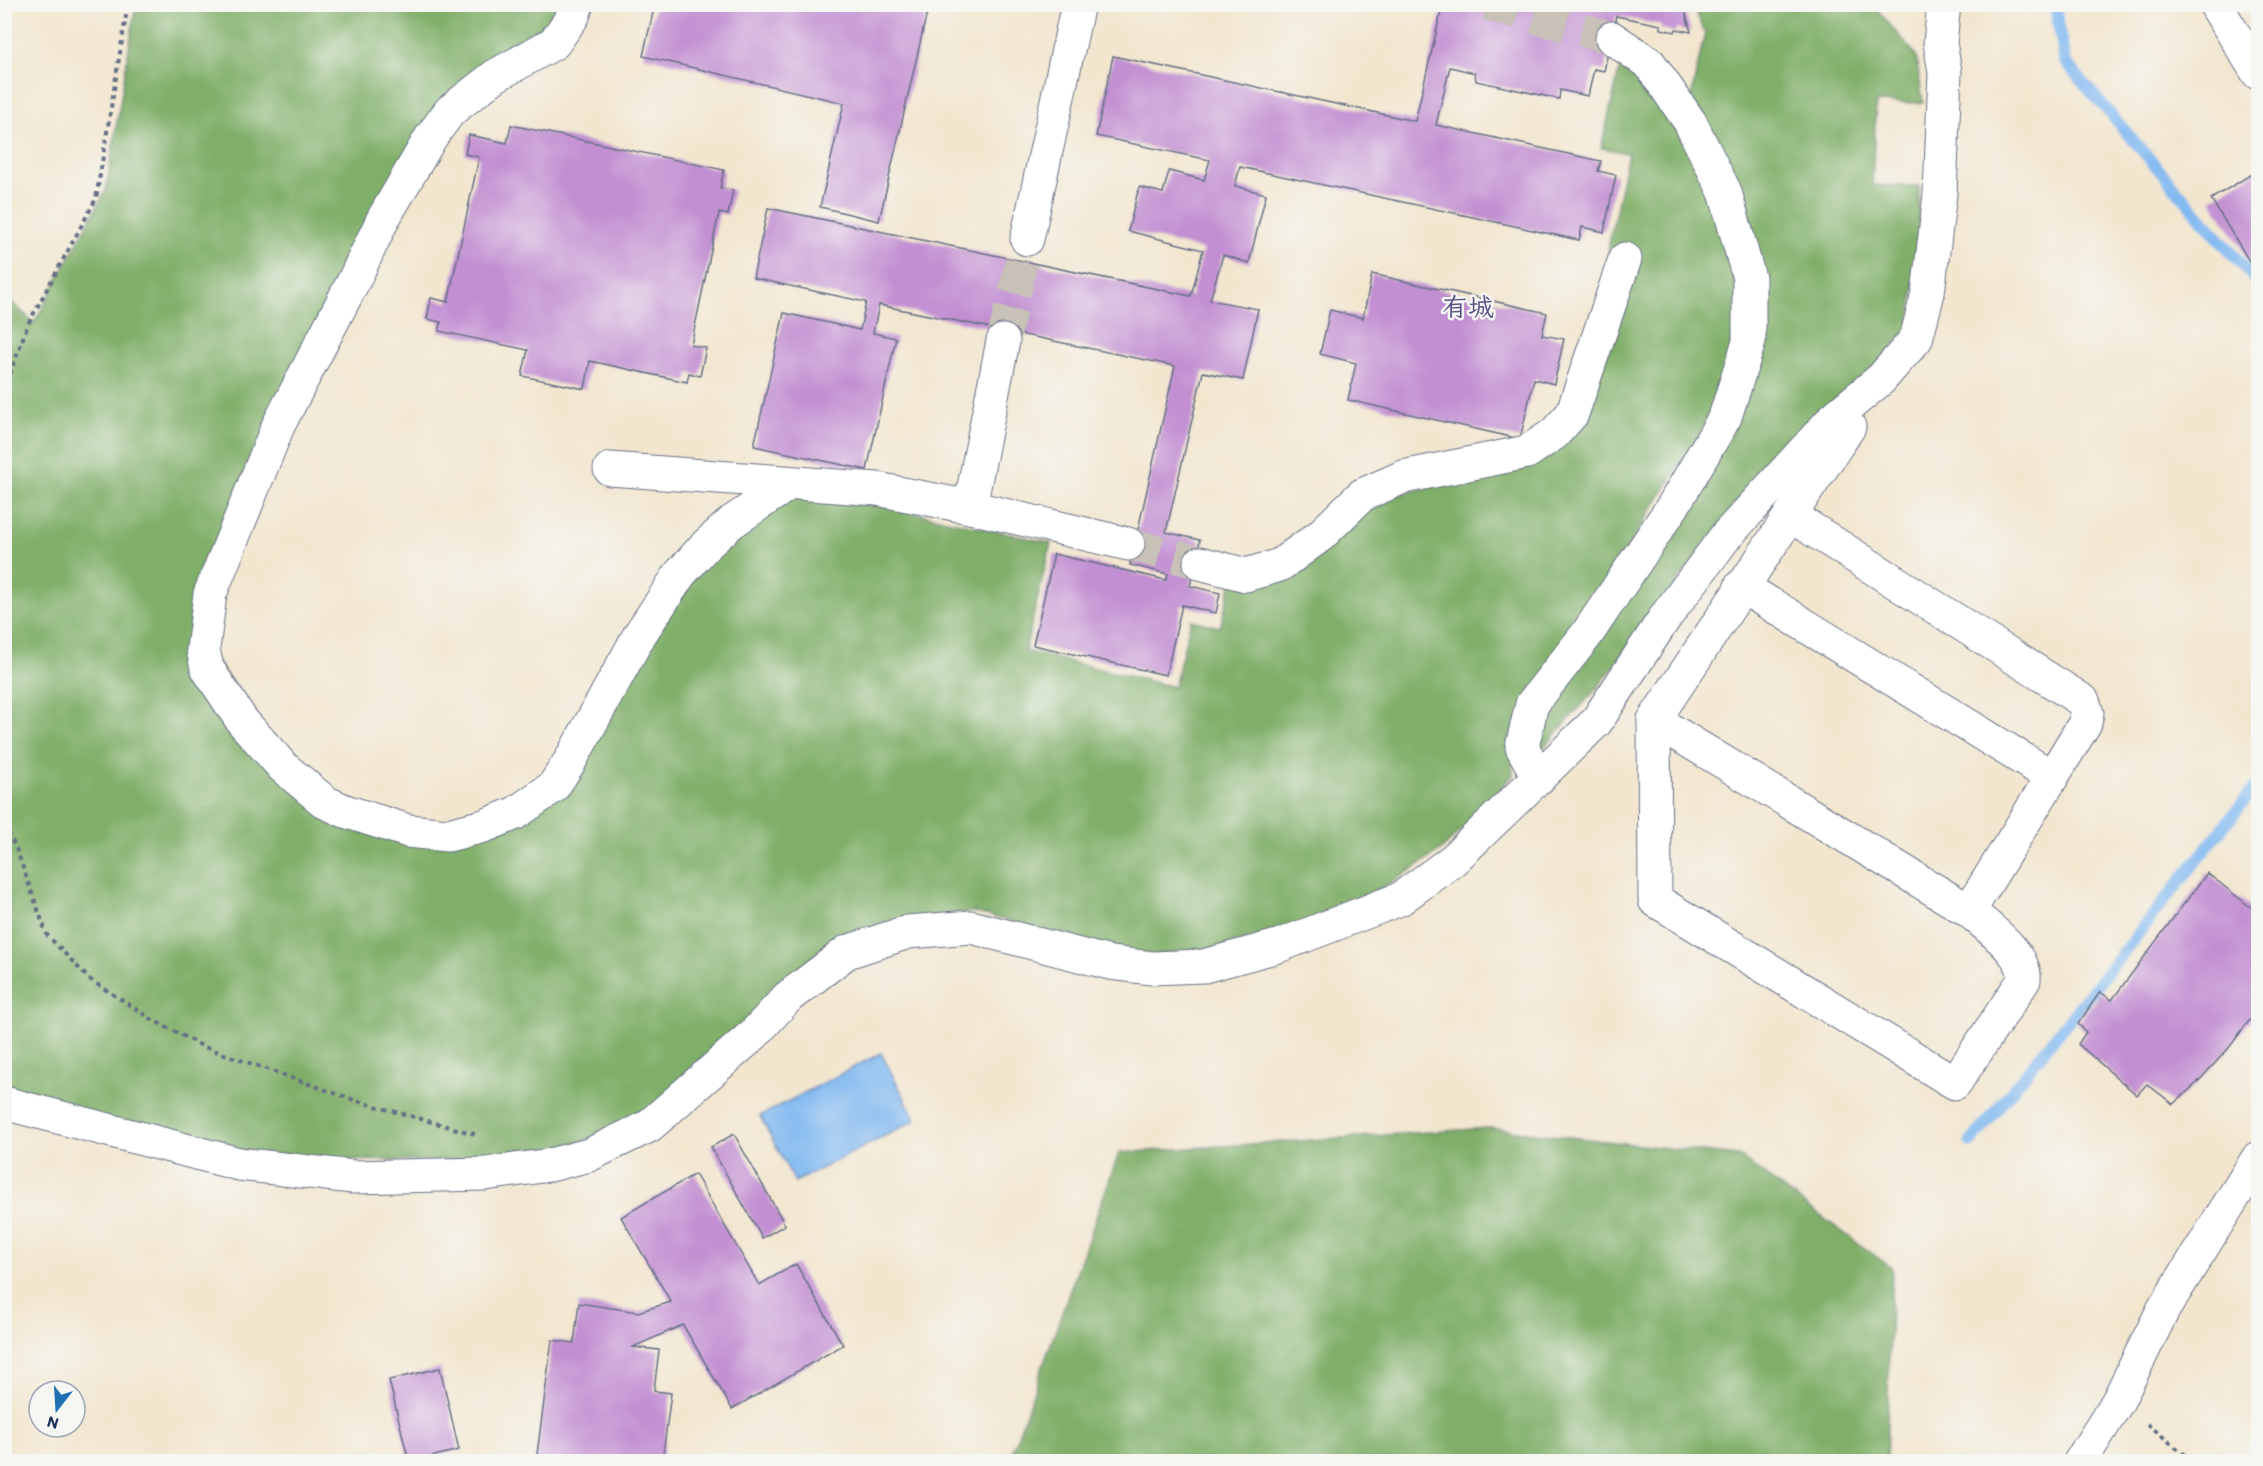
<svg xmlns="http://www.w3.org/2000/svg" width="2263" height="1466" font-family="Itim,'Klee One',sans-serif">
<rect width="100%" height="100%" fill="#f6f6f2"/>
<filter id="ink" filterUnits="userSpaceOnUse"><feTurbulence type="fractalNoise" baseFrequency=".0167" numOctaves="2"/><feDisplacementMap in="SourceGraphic" scale="12" xChannelSelector="R" yChannelSelector="G"/><feConvolveMatrix kernelMatrix="1 2 1 2 8 2 1 2 1" color-interpolation-filters="sRGB"/></filter>
<filter id="wash" filterUnits="userSpaceOnUse"><feTurbulence type="fractalNoise" baseFrequency=".008" numOctaves="4" result="noise"/><feDisplacementMap in="SourceGraphic" scale="24" xChannelSelector="R" yChannelSelector="G"/><feGaussianBlur stdDeviation="1.35" result="paint"/><feColorMatrix in="noise" values="0 0 0 0 0 0 0 0 0 0 0 0 0 0 0 0 0 1.4 0 .05"/><feComposite in="paint" operator="in"/></filter>
<g filter="url(#wash)">
<rect width="100%" height="100%" fill="#f2e6cf"/>
<!-- forest -->
<g fill="#7faf68" stroke="#4d6f63" stroke-width="1.5">
<polygon points="136,5 560,5 556,20 542,34 452,94 192,626 324,815 498,830 617,694 712,550 783,496 866,502 1051,543 1025,651 1174,687 1191,620 1220,627 1231,584 1389,497 1530,463 1639,259 1608,249 1628,153 1601,148 1622,59 1654,90 1691,152 1719,216 1736,288 1735,328 1724,383 1702,429 1511,734 1513,775 1478,814 1440,851 1388,885 1297,926 1215,948 1146,956 973,912 888,921 847,933 755,1011 655,1108 609,1134 550,1150 494,1161 307,1160 214,1147 5,1092 4,295 34,323 106,190"/>
<polygon points="1693,5 1873,5 1916,55 1923,103 1876,102 1872,185 1919,186 1919,248 1909,327 1875,367 1824,408 1771,457 1598,687 1543,748 1533,744 1538,719 1733,431 1766,327 1764,277 1690,101 1705,33"/>
<polygon points="1489,1128 1738,1156 1892,1268 1886,1461 1009,1461 1119,1153"/>
</g>
<!-- water -->
<polygon fill="#82b9f1" stroke="#4e74a8" stroke-width="1.5" points="881,1053 916,1120 795,1182 760,1116"/>
<g fill="none" stroke-linecap="round" stroke-linejoin="round">
<!-- stream -->
<g stroke="#82b9f1" stroke-width="12">
<polyline points="2055,4 2065,62 2258,283"/>
<polyline points="1971,1142 2258,784"/>
</g>
</g>
<g id="blocks">
<!-- building -->
<g fill="#c28fd2">
<polygon points="655,4 929,4 879,221 820,207 844,103 643,56"/>
<polygon points="1443,4 1683,4 1691,32 1676,29 1675,32 1661,29 1661,25 1616,16 1604,71 1594,69 1588,96 1560,90 1559,99 1476,81 1475,73 1450,67 1436,125 1601,161 1598,171 1616,175 1604,232 1582,227 1579,240 1240,167 1235,186 1266,194 1249,263 1223,255 1210,300 1258,309 1243,380 1203,372 1166,532 1200,540 1190,586 1220,593 1216,613 1182,605 1166,675 1033,645 1054,554 1166,580 1168,574 1130,565 1175,366 879,305 873,333 896,338 867,470 754,446 784,313 860,330 866,302 753,278 768,208 1191,296 1203,250 1128,231 1139,187 1163,193 1169,171 1204,180 1210,160 1096,136 1113,56 1415,121"/>
<polygon points="511,125 724,170 720,188 733,190 728,215 719,213 691,345 706,348 700,376 689,373 687,382 590,361 585,389 522,376 528,350 439,331 441,322 427,319 431,298 448,302 479,157 465,154 469,135 507,143"/>
<polygon points="2258,170 2258,255 2249,261 2211,199"/>
<polygon points="1372,274 1547,313 1542,335 1564,339 1554,384 1534,379 1520,439 1348,400 1356,363 1320,354 1330,310 1363,318"/>
<polygon points="2207,873 2258,913 2258,1009 2228,1049 2196,1084 2173,1104 2147,1084 2137,1095 2078,1044 2086,1032 2078,1024 2100,992 2112,1000"/>
<polygon points="734,1134 785,1225 762,1238 711,1147"/>
<polygon points="695,1174 759,1285 796,1264 843,1345 732,1409 683,1325 633,1347 659,1350 654,1391 671,1393 662,1462 536,1462 552,1340 574,1343 579,1303 638,1312 671,1302 621,1217"/>
<polygon points="440,1368 459,1450 409,1462 389,1380"/>
</g>
</g>
</g>
<g filter="url(#ink)">
<use href="#blocks" fill-opacity="0" stroke="#666f86" stroke-width="1.5"/>
<g fill="none" stroke-linecap="round" stroke-linejoin="round">
<!-- minor-tunnel -->
<g stroke="#c7c1b8" stroke-width="33" stroke-dasharray="33 16" stroke-linecap="butt">
<polyline points="1487,4 1612,38"/>
<polyline points="1003,341 1027,239"/>
<polyline points="1128,544 1200,563"/>
</g>
<!-- minor casing -->
<g stroke="#666f86" stroke-width="35">
<g id="minor">
<polyline points="577,4 573,16 554,43 495,76 450,111 431,137 383,219 354,280 278,426 210,594 203,649 207,668 242,721 283,767 325,802 345,811 408,831 448,835 484,826 516,813 553,787 570,761 640,634 680,574 705,546 732,522 790,483"/>
<polyline points="2215,4 2258,73"/>
<polyline points="1027,239 1078,4"/>
<path d="M1849,427l-195,293 1,180 300,183 69,-103c3,-26 -37,-53 -55,-69"/>
<polyline points="610,469 877,489 970,507 1128,544"/>
<polyline points="970,507 1003,341"/>
<polyline points="1799,521 2083,701 2087,713 2085,723 2052,777"/>
<polyline points="1200,563 1246,575 1280,565 1320,536 1362,495 1403,477 1527,452 1554,434 1572,414 1625,259"/>
<polyline points="1654,720 1969,911 2052,777 1741,586"/>
<polyline points="1539,778 1522,747 1532,704 1587,634 1673,506 1725,417 1749,342 1749,278 1725,192 1690,122 1650,64 1612,38"/>
<polyline points="4,1103 239,1164 353,1177 485,1174 550,1165 589,1155 649,1126 754,1034 788,997 847,952 908,932 971,927 1110,963 1152,968 1204,966 1278,946 1400,899 1453,860 1596,722 1666,616 1726,536 1834,418 1881,379 1916,339 1928,293 1940,194 1945,72 1940,43 1944,4"/>
<polyline points="2080,1462 2118,1401 2163,1310 2258,1158"/>
</g>
</g>
<!-- path -->
<g stroke="#666f86" stroke-width="4" stroke-dasharray="4.5 4.5" stroke-linecap="butt">
<polyline points="4,391 28,324 96,199 128,4"/>
<polyline points="4,824 17,851 47,935 89,979 153,1020 204,1047 357,1101 478,1135"/>
<polyline points="2147,1424 2194,1462"/>
</g>
<!-- minor -->
<use href="#minor" stroke="#fff" stroke-width="33"/>
</g>
</g>
<g text-anchor="middle" stroke-width="5" stroke-linejoin="round" paint-order="stroke">
<!-- quarter labels -->
<g font-size="26" font-weight="bold" fill="#555187" stroke="#f6f6f2">
<text x="1468" y="316">有城</text>
</g>
</g>
<!-- margin -->
<rect width="2263" height="1466" fill="none" stroke="#f6f6f2" stroke-width="24"/>
<!-- north arrow -->
<g transform="translate(57 1409) rotate(197)"><circle r="28" fill="#f6f6f2" stroke="#9ea6b7" stroke-width="1.5"/>
<path d="M0-4.5L10 22L0 15L-10 22Z" fill="#1f6fb2"/>
<text y="-9" font-size="16" font-weight="bold" text-anchor="middle" fill="#1b2f5e">N</text>
</g>
</svg>
